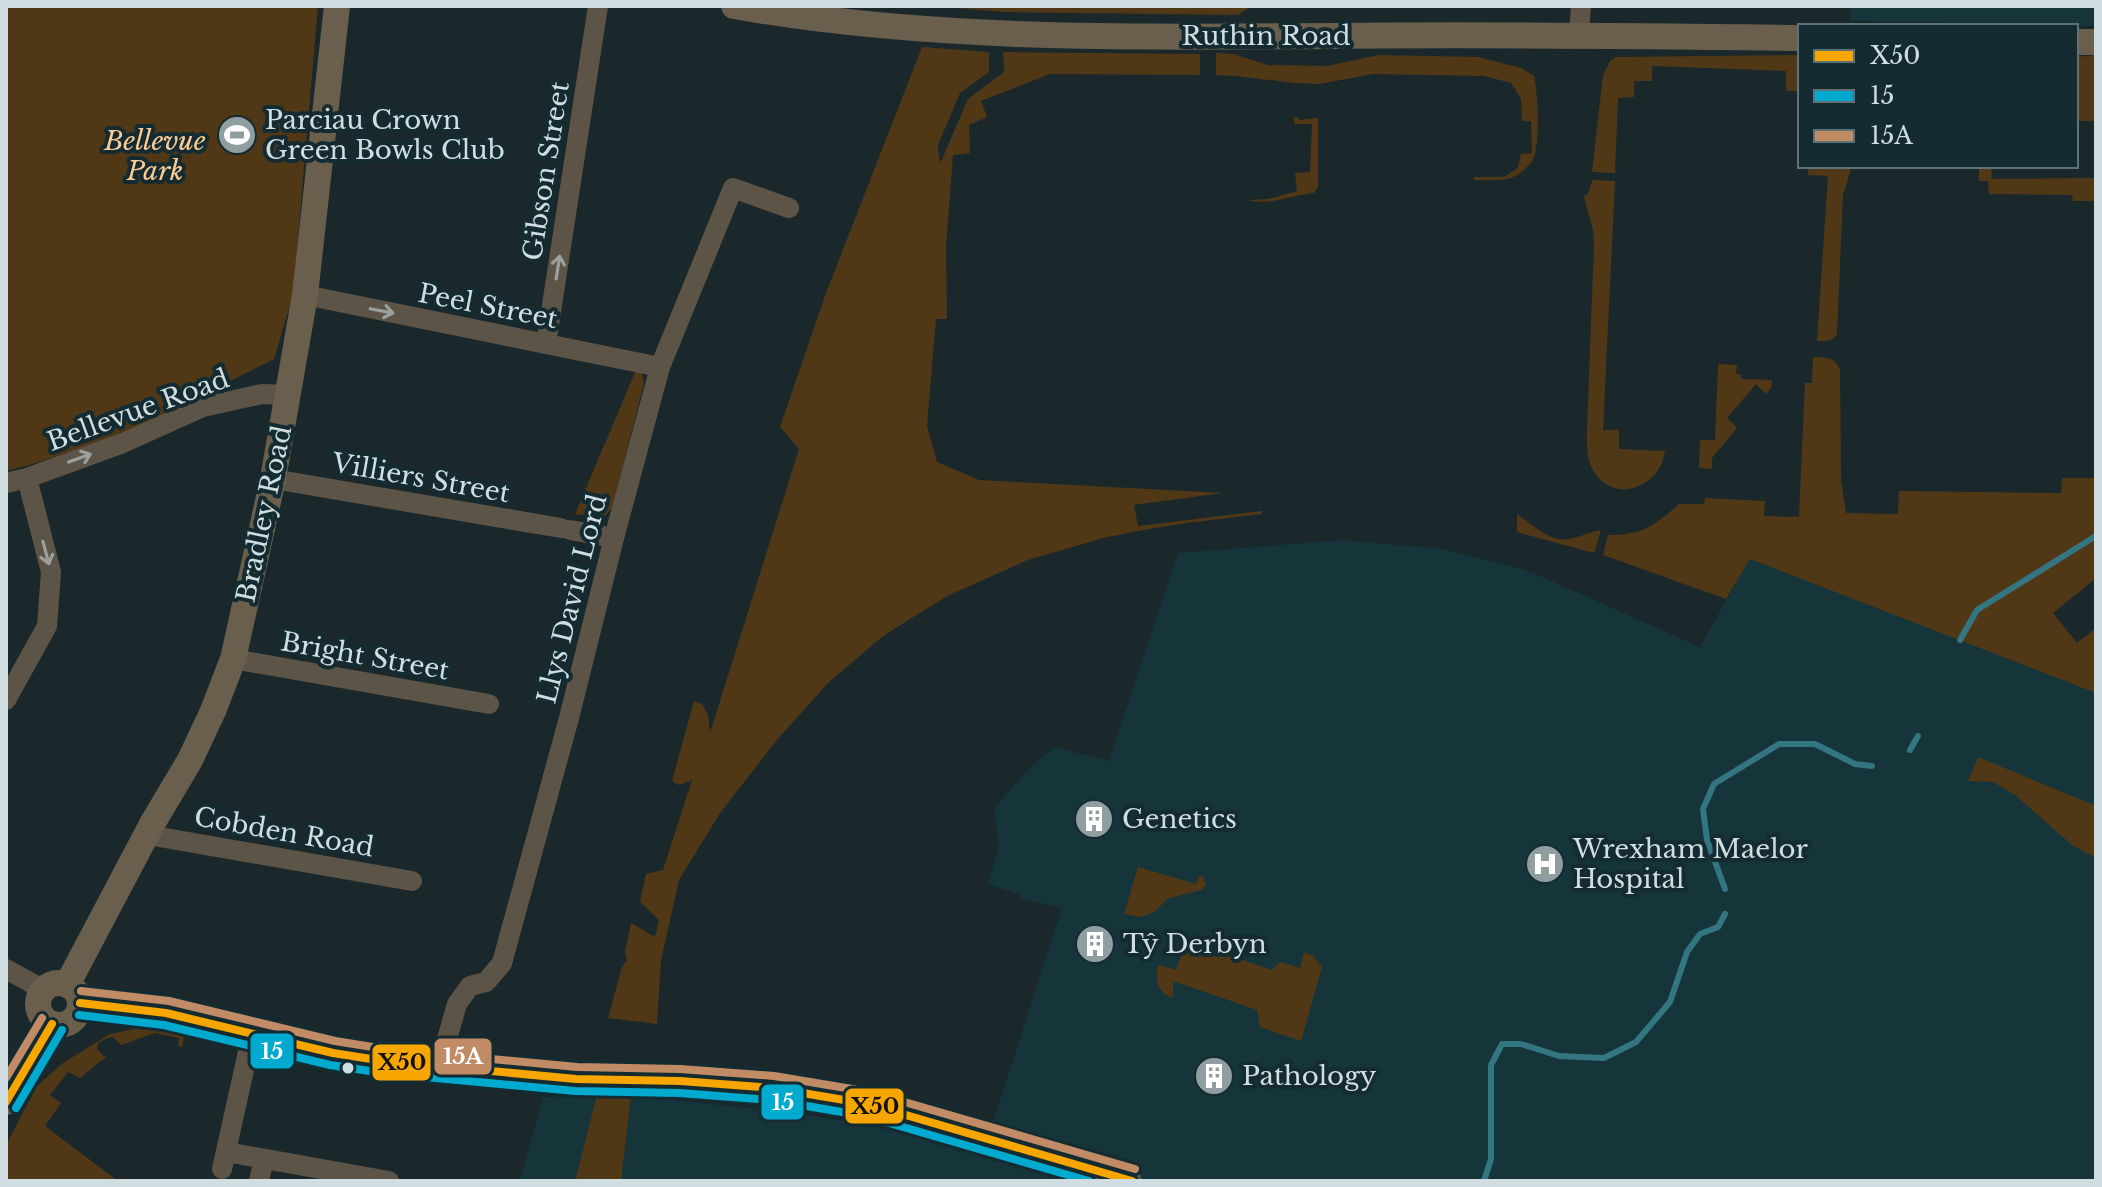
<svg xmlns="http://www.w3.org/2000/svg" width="2102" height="1187" font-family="'Libre Baskerville',serif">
<rect width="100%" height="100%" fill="#1a282b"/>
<!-- built -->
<g fill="#15353b">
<polygon points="1850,6 2096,6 2096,26 1851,21"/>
<polygon points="1344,540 1442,549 1511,566 1536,574 1700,647 1750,558 2096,693 2096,1181 621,1181 631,1096 775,1111 853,1122 931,1138 983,1153 1062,908 1019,898 1020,895 988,884 999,845 994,808 1030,768 1054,747 1109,761 1178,553"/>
<polygon points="597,1095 575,1181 520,1181 543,1097"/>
</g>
<!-- green -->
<g fill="#503817">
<path d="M6,6h312l-25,289 -19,64 -44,22 -44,17 -2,8c-57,25 -117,50 -178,65z"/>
<polygon points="1234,6 1250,7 1238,15 1004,12 946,7"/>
<polygon points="922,47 989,52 989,72 960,93 938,145 940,164 968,99 1004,72 1003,52 1200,54 1200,75 1050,74 981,101 987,117 969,125 970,153 953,155 946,246 947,319 936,319 927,426 937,462 979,480 1223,493 1134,505 1138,526 1262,511 1262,514 1186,523 1138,531 1103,538 1028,560 947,596 883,636 828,683 776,741 720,813 679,880 661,960 657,1024 608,1018 622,967 627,960 625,951 631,923 655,937 659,920 640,902 646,874 663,870 692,780 679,785 672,781 694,701 702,704 708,715 710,733 799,449 780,427 826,293"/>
<path d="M1216,53l17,1 35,11 59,1 52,-11 99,2 43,11 13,8c4,17 6,65 0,81 -3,7 -11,15 -17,18 -11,7 -30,5 -43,5v-3h30l14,-9 3,-14 11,-1 -1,-32h-9l-1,-22 -10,-16 -27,-7 -111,-2 -54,10 -24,-1 -60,-7 -19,-1z"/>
<polygon points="1800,55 1800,91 1786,91 1786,71 1652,66 1652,81 1634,81 1634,97 1618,98 1615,173 1592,172 1603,75 1610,61 1616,57"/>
<polygon points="2096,55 2096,121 2076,121 2076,57"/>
<path d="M1294,117h4l1,3 19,-2v69l-4,6c-23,2 -43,13 -66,7l21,-1 28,-8 -2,-18 15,-1 2,-48h-18z"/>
<path d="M1808,166h44l-9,29 -6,139c-5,8 -10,7 -20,7l11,-165 -20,-1z"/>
<polygon points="1979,166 1991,166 1992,179 2096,178 2096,201 2073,201 2072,195 1989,194 1988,181 1979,181"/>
<path d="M1593,180l22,1 -12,249h16v19l46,2c-5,39 -55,54 -73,17 -6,-11 -5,-26 -5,-38l7,-185 -1,-15 -9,-33 4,-4z"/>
<path d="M1813,357c13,0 21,0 27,12l1,111 5,33 52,1 1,-23 162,2 1,-15h34v100l-43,35 24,30 19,-15v65l-346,-134 -24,40 -123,-44 5,-20c35,0 46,-9 71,-31h25l1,-6 60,3 -1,15 35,1 6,-134h7z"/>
<polygon points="1718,364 1737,365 1736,374 1741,375 1741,379 1772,380 1771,388 1766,394 1756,384 1727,418 1737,428 1712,458 1712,469 1699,468 1700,440 1715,440"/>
<polygon points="637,368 642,373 644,383 612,508 604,517 575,514"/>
<path d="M1517,514c16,11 33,29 52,25 11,-2 21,-7 32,-9l-7,23 -77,-21z"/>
<polygon points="1978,757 2096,806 2096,858 2072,845 2015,795 1993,782 1968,781"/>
<polygon points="1138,867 1196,884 1199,876 1203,877 1206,884 1202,890 1169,898 1154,912 1141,917 1124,914"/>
<path d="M1186,941l86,29 8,-8 20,6 4,-16 9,4 9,11 -21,74 -41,-14 -3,-17 -84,-29v17c-16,-6 -18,-17 -15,-33l18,5z"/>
<path d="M153,1025l32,5 -3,17 -4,-1 1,-8 -24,-5 -34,12 -8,-8c-6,1 -21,6 -14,14 2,3 5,4 7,6l-26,21 -12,-6 -18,23 11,8 -16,23 73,55h-112v-36l31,-59 26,-23 47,-29z"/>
<polygon points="597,1095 631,1096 621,1181 575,1181"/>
</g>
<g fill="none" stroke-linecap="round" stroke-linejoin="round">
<!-- stream -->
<g stroke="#337581" stroke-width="6">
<polyline points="1960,640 1977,610 2096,536"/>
<polyline points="1910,750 1918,736"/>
<polyline points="1725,889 1707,840 1703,809 1714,784 1779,744 1815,744 1855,764 1872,766"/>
<polyline points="1484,1181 1491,1159 1491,1065 1502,1044 1521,1044 1559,1056 1604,1058 1636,1042 1670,1002 1687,952 1700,934 1718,927 1725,914"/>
</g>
<!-- minor -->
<g stroke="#5d5448" stroke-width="20">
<polyline points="1579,35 1581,6"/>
<polyline points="305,295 660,367"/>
<polyline points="546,344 598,6"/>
<polyline points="273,479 561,528"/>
<polyline points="6,483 27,478 123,443 203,407 262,394 289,395"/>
<polyline points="570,530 614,538"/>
<polyline points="233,659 489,704"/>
<polyline points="6,700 47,626 51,572 27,478"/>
<polyline points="148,835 412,881"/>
<polyline points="6,969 44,990"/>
<polyline points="80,1003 166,1013 333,1053 384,1061 576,1079 680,1081 773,1088 868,1104 1132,1181"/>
<polyline points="439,1067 457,1004 470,986 486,982 502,963 569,718 614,538 660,367 733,188 789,208"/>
<polyline points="226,1152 389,1181"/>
<polyline points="222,1169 252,1034"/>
<polyline points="259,1181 264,1159"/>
</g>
<!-- major -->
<g stroke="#6a5e4c" stroke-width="26">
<path d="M734,6c198,35 400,31 601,30 155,-2 310,0 465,2"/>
<polyline points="2076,42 2096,42"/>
<circle cx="59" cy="1004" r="21"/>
<polyline points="67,985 152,824 190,760 213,711 233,659 273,479 305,295 337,6"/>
<polyline points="6,1102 52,1024"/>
</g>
<!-- bus-1 casing -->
<g stroke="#142c31" stroke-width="14">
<g id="bus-1">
<polyline points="80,1003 166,1013 333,1053 384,1061 576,1079 680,1081 773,1088 868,1104 1132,1181"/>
<polyline points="6,1102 52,1024"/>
</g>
</g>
<!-- bus-2 casing -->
<g stroke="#142c31" stroke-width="14">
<g id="bus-2">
<polyline points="79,1015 164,1025 330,1065 383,1073 575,1091 679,1093 772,1100 865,1116 1089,1181"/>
<polyline points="16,1108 62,1030"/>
</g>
</g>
<!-- bus-3 casing -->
<g stroke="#142c31" stroke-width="14">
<g id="bus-3">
<polyline points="81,991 169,1001 335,1041 385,1049 577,1067 680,1069 774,1076 870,1092 1135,1169"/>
<polyline points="6,1078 42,1018"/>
</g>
</g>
<!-- bus-1 -->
<use href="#bus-1" stroke="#f7a600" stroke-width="8"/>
<!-- bus-2 -->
<use href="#bus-2" stroke="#00a9ce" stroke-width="8"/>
<!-- bus-3 -->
<use href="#bus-3" stroke="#c18c65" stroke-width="8"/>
</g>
<!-- one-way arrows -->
<defs><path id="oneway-shaft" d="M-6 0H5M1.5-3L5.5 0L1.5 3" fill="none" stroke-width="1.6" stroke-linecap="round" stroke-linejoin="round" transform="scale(2)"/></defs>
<g stroke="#9ca09c">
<use href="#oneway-shaft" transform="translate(558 267) rotate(-81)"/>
<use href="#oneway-shaft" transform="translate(382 311) rotate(11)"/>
<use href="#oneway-shaft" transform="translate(80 458) rotate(-20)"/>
<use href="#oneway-shaft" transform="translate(46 553) rotate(75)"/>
</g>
<!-- icons -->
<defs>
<g id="stadium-disc" transform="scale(2)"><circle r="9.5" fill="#909ea1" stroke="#142c31"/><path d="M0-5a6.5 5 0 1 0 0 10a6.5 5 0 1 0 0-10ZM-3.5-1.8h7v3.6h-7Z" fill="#fff"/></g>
<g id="building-disc" transform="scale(2)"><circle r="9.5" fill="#909ea1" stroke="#142c31"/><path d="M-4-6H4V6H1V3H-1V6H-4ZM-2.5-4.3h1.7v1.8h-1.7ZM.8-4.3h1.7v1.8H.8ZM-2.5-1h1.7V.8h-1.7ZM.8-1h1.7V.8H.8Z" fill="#fff"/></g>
<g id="hospital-disc" transform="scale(2)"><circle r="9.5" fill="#909ea1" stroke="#142c31"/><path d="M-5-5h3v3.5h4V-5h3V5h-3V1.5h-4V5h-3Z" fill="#fff"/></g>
</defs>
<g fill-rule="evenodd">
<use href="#stadium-disc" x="237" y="135"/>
<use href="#building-disc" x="1094" y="819"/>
<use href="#hospital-disc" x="1545" y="864"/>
<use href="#building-disc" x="1095" y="944"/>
<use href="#building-disc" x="1214" y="1076"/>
</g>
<!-- markers -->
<circle fill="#d0dee1" stroke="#142c31" stroke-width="3" cx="348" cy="1068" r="7"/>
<g text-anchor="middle" stroke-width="8" stroke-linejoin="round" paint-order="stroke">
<!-- street labels -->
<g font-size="26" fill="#d0dee1" stroke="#142c31">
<text x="1266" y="45">Ruthin Road</text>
<text transform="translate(546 171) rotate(-81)" y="9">Gibson Street</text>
<text transform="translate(488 306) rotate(11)" y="9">Peel Street</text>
<text transform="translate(138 410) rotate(-20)" y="9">Bellevue Road</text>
<text transform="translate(421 478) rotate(10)" y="9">Villiers Street</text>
<text transform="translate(264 514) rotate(-78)" y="9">Bradley Road</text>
<text transform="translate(572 599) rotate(-76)" y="9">Llys David Lord</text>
<text transform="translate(365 656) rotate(10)" y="9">Bright Street</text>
<text transform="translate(284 832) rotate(10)" y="9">Cobden Road</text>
</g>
<!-- poi labels -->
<g font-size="26" fill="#d0dee1" stroke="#142c31" text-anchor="start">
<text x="265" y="129">Parciau Crown<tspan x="265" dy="30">Green Bowls Club</tspan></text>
<text x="1122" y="828">Genetics</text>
<text x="1573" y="858">Wrexham Maelor<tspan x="1573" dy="30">Hospital</tspan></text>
<text x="1123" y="953">Tŷ Derbyn</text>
<text x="1242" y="1085">Pathology</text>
</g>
<!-- park labels -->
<g font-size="26" font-style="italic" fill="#fccb93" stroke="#142c31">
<text x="155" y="150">Bellevue<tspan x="155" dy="30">Park</tspan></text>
</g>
</g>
<g stroke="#142c31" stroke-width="3">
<rect x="249" y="1032" width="46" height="38" rx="8" fill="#00a9ce"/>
<rect x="433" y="1037" width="60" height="39" rx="8" fill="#c18c65"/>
<rect x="371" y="1043" width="61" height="39" rx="8" fill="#f7a600"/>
<rect x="760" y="1083" width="45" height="38" rx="8" fill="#00a9ce"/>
<rect x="844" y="1087" width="61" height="38" rx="8" fill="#f7a600"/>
</g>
<g font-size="22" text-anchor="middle" font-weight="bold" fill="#fff">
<text x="272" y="1059">15</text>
<text x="463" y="1064">15A</text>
<text x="783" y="1110">15</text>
</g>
<g font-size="22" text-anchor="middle" font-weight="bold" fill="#111">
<text x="402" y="1070">X50</text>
<text x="875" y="1114">X50</text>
</g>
<!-- border -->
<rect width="2102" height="1187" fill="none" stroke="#d0dee1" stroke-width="16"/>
<!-- legend -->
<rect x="1798" y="24" width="280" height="144" fill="#142c31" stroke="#5f7377" stroke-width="2"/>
<rect x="1814" y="50" width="40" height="12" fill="#f7a600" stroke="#5f7377" stroke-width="2"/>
<text x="1870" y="64" font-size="24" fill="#d0dee1">X50</text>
<rect x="1814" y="90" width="40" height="12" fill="#00a9ce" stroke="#5f7377" stroke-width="2"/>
<text x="1870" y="104" font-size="24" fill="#d0dee1">15</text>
<rect x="1814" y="130" width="40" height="12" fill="#c18c65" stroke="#5f7377" stroke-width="2"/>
<text x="1870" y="144" font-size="24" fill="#d0dee1">15A</text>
</svg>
